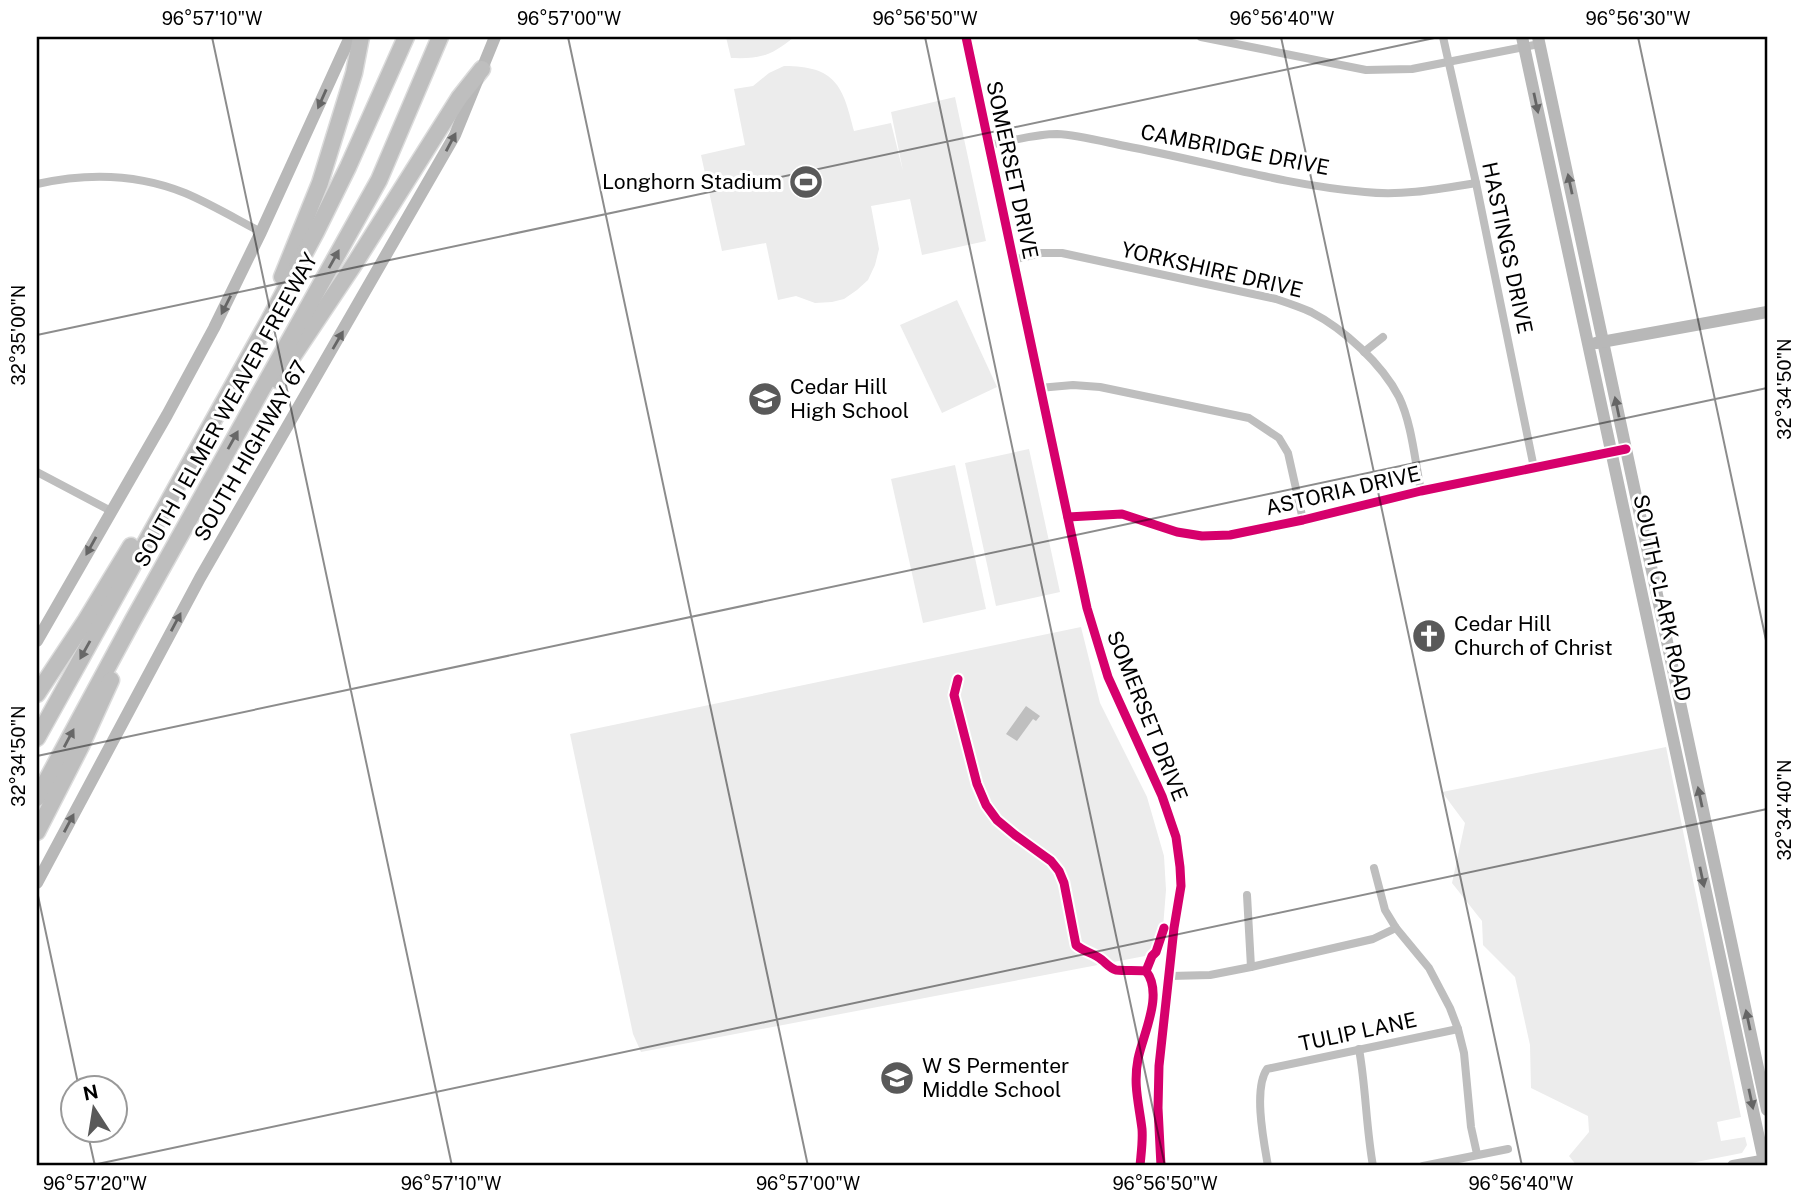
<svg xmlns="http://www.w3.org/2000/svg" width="1804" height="1203" font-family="'Public Sans',sans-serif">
<rect width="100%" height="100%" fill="#fff"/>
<!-- green -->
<g fill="#ececec">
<path d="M726,37h68c-23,19 -34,22 -63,21z"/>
<path d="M784,66c52,0 59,20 70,65l37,-8 12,48 -12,-59 64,-15 31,144 -64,14 -12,-56 -39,7 8,43 -4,16 -7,15 -11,10 -13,9 -12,3 -17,1 -19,-7 -18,4 -12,-57 -44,8 -21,-96 44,-10 -11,-56 19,-3 16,-13z"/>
<polygon points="957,300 997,387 942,413 900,325"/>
<polygon points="1029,449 1060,592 996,606 965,463"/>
<polygon points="955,465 986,609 923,623 891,479"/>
<polygon points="1081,627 1100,703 1147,797 1164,856 1166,890 1161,953 641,1052 633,1034 570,734"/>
<polygon points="1666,747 1741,1117 1717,1122 1721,1141 1745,1137 1747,1145 1742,1153 1676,1166 1577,1166 1569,1156 1589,1132 1588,1116 1531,1088 1530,1045 1515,977 1483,945 1482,921 1452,883 1465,823 1442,792"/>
</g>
<!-- water -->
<polygon fill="#bfbfbf" points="1026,706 1040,716 1036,721 1033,719 1017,741 1006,734"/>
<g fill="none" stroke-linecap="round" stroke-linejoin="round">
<!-- highway casing -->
<g stroke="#dbdbdb" stroke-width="19">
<g id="highway">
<polyline points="282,277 320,183 354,73 361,37"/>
<polyline points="277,380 355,263 459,98 482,69"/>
<polyline points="37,694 86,620 131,546"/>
<polyline points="37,738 268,322 316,232 348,167 406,37"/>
<polyline points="37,798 133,620 379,180 440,37"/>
<polyline points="37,832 81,746 111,680"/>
</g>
</g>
<!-- street -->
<g stroke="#bebebe" stroke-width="8">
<polyline points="966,37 1087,608 1108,677 1162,796 1176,837 1180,867 1181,886 1174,928 1159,1066 1158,1108 1161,1166"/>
<polyline points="1201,37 1366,70 1412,69 1539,44"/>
<polyline points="1443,37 1476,183 1534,468"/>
<path d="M989,145c22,-4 46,-11 68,-11 21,1 48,8 68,12 80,15 159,39 240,46 38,4 74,-3 111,-9"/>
<path d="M37,184c49,-11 101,-10 148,9 26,11 51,26 76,39"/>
<path d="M1012,260l29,-7h21l214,46c12,4 24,8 35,13 33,17 71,52 88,85 13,27 16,65 22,94"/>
<polyline points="1364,352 1383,337"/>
<polyline points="1039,388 1073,385 1100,387 1249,418 1279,438 1288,453 1303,520"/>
<polyline points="37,472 111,511"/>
<polyline points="1068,517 1122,514 1177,532 1202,536 1230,535 1303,520 1421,491 1626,449"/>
<polyline points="1374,868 1385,910 1396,928 1429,968 1450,1008 1458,1029 1464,1053 1471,1127 1477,1154"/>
<polyline points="1247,895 1251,967"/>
<polyline points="1170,976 1210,975 1251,967 1373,939 1396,928"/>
<path d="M1359,1049c7,39 7,78 14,117"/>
<path d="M1268,1166c-4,-23 -15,-77 -1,-97l191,-40"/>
<polyline points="1423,1166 1508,1149"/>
</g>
<!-- secondary -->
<g stroke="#b8b8b8" stroke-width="12">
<polyline points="1522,37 1765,1166"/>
<polyline points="1538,37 1767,1110"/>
<polyline points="1596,343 1767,312"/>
<polyline points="37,641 167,415 214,328 261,232 350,37"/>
<polyline points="37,883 200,578 455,135 495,37"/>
<polyline points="1733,1166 1767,1160"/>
</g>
<!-- highway -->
<use href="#highway" stroke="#bebebe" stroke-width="16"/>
<!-- cycleway casing -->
<g stroke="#fff" stroke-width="13">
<g id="cycleway">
<polyline points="966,37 1087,608 1108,677 1162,796 1176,837 1180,867 1181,886 1174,928 1159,1066 1158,1108 1161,1166"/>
<polyline points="1068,517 1122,514 1177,532 1202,536 1230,535 1303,520 1421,491 1626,449"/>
<path d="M958,679l-4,16 23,89 9,21 11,15 18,15 36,26 8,10 5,12 12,62c8,7 18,8 26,15 5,4 8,8 14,10 9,1 21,0 30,1"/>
<path d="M1140,1166c1,-12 3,-25 2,-37 -3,-25 -9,-44 -4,-70 5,-25 26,-65 8,-88l6,-15 4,-4 8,-24"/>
</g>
</g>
<!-- cycleway -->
<use href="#cycleway" stroke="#d6006c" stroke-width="9"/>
</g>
<!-- one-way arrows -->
<defs><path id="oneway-solid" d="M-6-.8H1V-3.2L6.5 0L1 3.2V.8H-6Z" transform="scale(1.75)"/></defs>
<g fill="#656565">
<use href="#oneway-solid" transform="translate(322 99) rotate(114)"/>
<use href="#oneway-solid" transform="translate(1536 103) rotate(78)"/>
<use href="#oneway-solid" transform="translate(451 142) rotate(-62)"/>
<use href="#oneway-solid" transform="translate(1570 184) rotate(-102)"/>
<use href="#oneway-solid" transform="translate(226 305) rotate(117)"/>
<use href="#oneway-solid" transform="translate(338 340) rotate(-60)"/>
<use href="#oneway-solid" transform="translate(1617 407) rotate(-102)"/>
<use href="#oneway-solid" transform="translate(91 546) rotate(119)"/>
<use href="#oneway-solid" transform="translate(176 622) rotate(-62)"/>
<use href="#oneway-solid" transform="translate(1700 797) rotate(-102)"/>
<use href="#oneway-solid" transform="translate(69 823) rotate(-62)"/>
<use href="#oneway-solid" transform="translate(1702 877) rotate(78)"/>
<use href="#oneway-solid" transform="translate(1748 1020) rotate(-102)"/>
<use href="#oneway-solid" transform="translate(1751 1099) rotate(78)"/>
</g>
<g fill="#686868">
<use href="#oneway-solid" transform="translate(334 259) rotate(-61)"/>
<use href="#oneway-solid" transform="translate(233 440) rotate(-61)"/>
<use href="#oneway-solid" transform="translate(85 650) rotate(119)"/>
<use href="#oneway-solid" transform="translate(69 738) rotate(-62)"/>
</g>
<!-- ticks -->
<path fill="none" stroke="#000" stroke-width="2" stroke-opacity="0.45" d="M212,37l240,1129M568,37l240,1129M925,37l240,1129M1281,37l241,1129M1638,37l129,608M37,335l1402,-298M37,756l1730,-368M37,891l42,197M87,1130l8,36M88,1166l1679,-357"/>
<!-- icons -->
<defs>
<g id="stadium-disc" transform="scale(1.75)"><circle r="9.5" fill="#595959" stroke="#fff"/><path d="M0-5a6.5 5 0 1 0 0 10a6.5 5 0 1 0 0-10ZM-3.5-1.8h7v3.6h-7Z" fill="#fff"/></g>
<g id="school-disc" transform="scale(1.75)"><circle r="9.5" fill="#595959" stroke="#fff"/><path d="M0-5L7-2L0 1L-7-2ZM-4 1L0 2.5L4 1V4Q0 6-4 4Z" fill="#fff"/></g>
<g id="church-disc" transform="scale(1.75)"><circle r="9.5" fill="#595959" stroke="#fff"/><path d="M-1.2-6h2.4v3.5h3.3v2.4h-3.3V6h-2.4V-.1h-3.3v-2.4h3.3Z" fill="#fff"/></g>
</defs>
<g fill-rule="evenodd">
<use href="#stadium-disc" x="806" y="182"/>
<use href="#school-disc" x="765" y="399"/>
<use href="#church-disc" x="1429" y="636"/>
<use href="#school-disc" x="897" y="1078"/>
</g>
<g text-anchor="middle" stroke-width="6" stroke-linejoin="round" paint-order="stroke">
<!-- street labels -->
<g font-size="21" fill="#000" stroke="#fff">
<text transform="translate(1235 150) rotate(11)" y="7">CAMBRIDGE DRIVE</text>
<text transform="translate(1012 170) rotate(78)" y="7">SOMERSET DRIVE</text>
<text transform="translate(1507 248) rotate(78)" y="7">HASTINGS DRIVE</text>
<text transform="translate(1212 270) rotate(13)" y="7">YORKSHIRE DRIVE</text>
<text transform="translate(226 410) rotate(-61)" y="7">SOUTH J ELMER WEAVER FREEWAY</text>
<text transform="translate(251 451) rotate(-60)" y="7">SOUTH HIGHWAY 67</text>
<text transform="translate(1343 491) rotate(-13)" y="7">ASTORIA DRIVE</text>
<text transform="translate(1662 598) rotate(78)" y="7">SOUTH CLARK ROAD</text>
<text transform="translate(1147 716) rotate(68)" y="7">SOMERSET DRIVE</text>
<text transform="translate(1358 1032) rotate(-12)" y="7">TULIP LANE</text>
</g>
<!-- poi labels -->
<g font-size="21" fill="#000" stroke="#fff" text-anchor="start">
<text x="782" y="189" text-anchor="end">Longhorn Stadium</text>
<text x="790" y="394">Cedar Hill<tspan x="790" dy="24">High School</tspan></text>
<text x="1454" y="631">Cedar Hill<tspan x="1454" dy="24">Church of Christ</tspan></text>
<text x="922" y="1073">W S Permenter<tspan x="922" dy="24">Middle School</tspan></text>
</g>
</g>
<!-- border -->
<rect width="1804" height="1203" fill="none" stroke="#ffffff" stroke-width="77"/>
<!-- north arrow -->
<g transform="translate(94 1109) rotate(348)"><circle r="33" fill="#ffffff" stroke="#999999" stroke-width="2"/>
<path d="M0-5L12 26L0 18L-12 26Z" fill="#595959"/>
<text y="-10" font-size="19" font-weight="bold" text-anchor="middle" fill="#000000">N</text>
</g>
<rect x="38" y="38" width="1728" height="1126" fill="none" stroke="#000" stroke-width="2.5"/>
<g font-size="18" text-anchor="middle" fill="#000">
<text x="212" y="25">96°57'10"W</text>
<text x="569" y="25">96°57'00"W</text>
<text x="925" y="25">96°56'50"W</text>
<text x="1282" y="25">96°56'40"W</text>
<text x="1638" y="25">96°56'30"W</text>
<text transform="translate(19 335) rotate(-90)" y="6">32°35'00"N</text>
<text transform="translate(1785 389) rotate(-90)" y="6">32°34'50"N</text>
<text transform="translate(19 756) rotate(-90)" y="6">32°34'50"N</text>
<text transform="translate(1785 810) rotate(-90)" y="6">32°34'40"N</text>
<text x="95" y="1190">96°57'20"W</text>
<text x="451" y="1190">96°57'10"W</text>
<text x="808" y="1190">96°57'00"W</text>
<text x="1165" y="1190">96°56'50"W</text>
<text x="1521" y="1190">96°56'40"W</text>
</g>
</svg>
